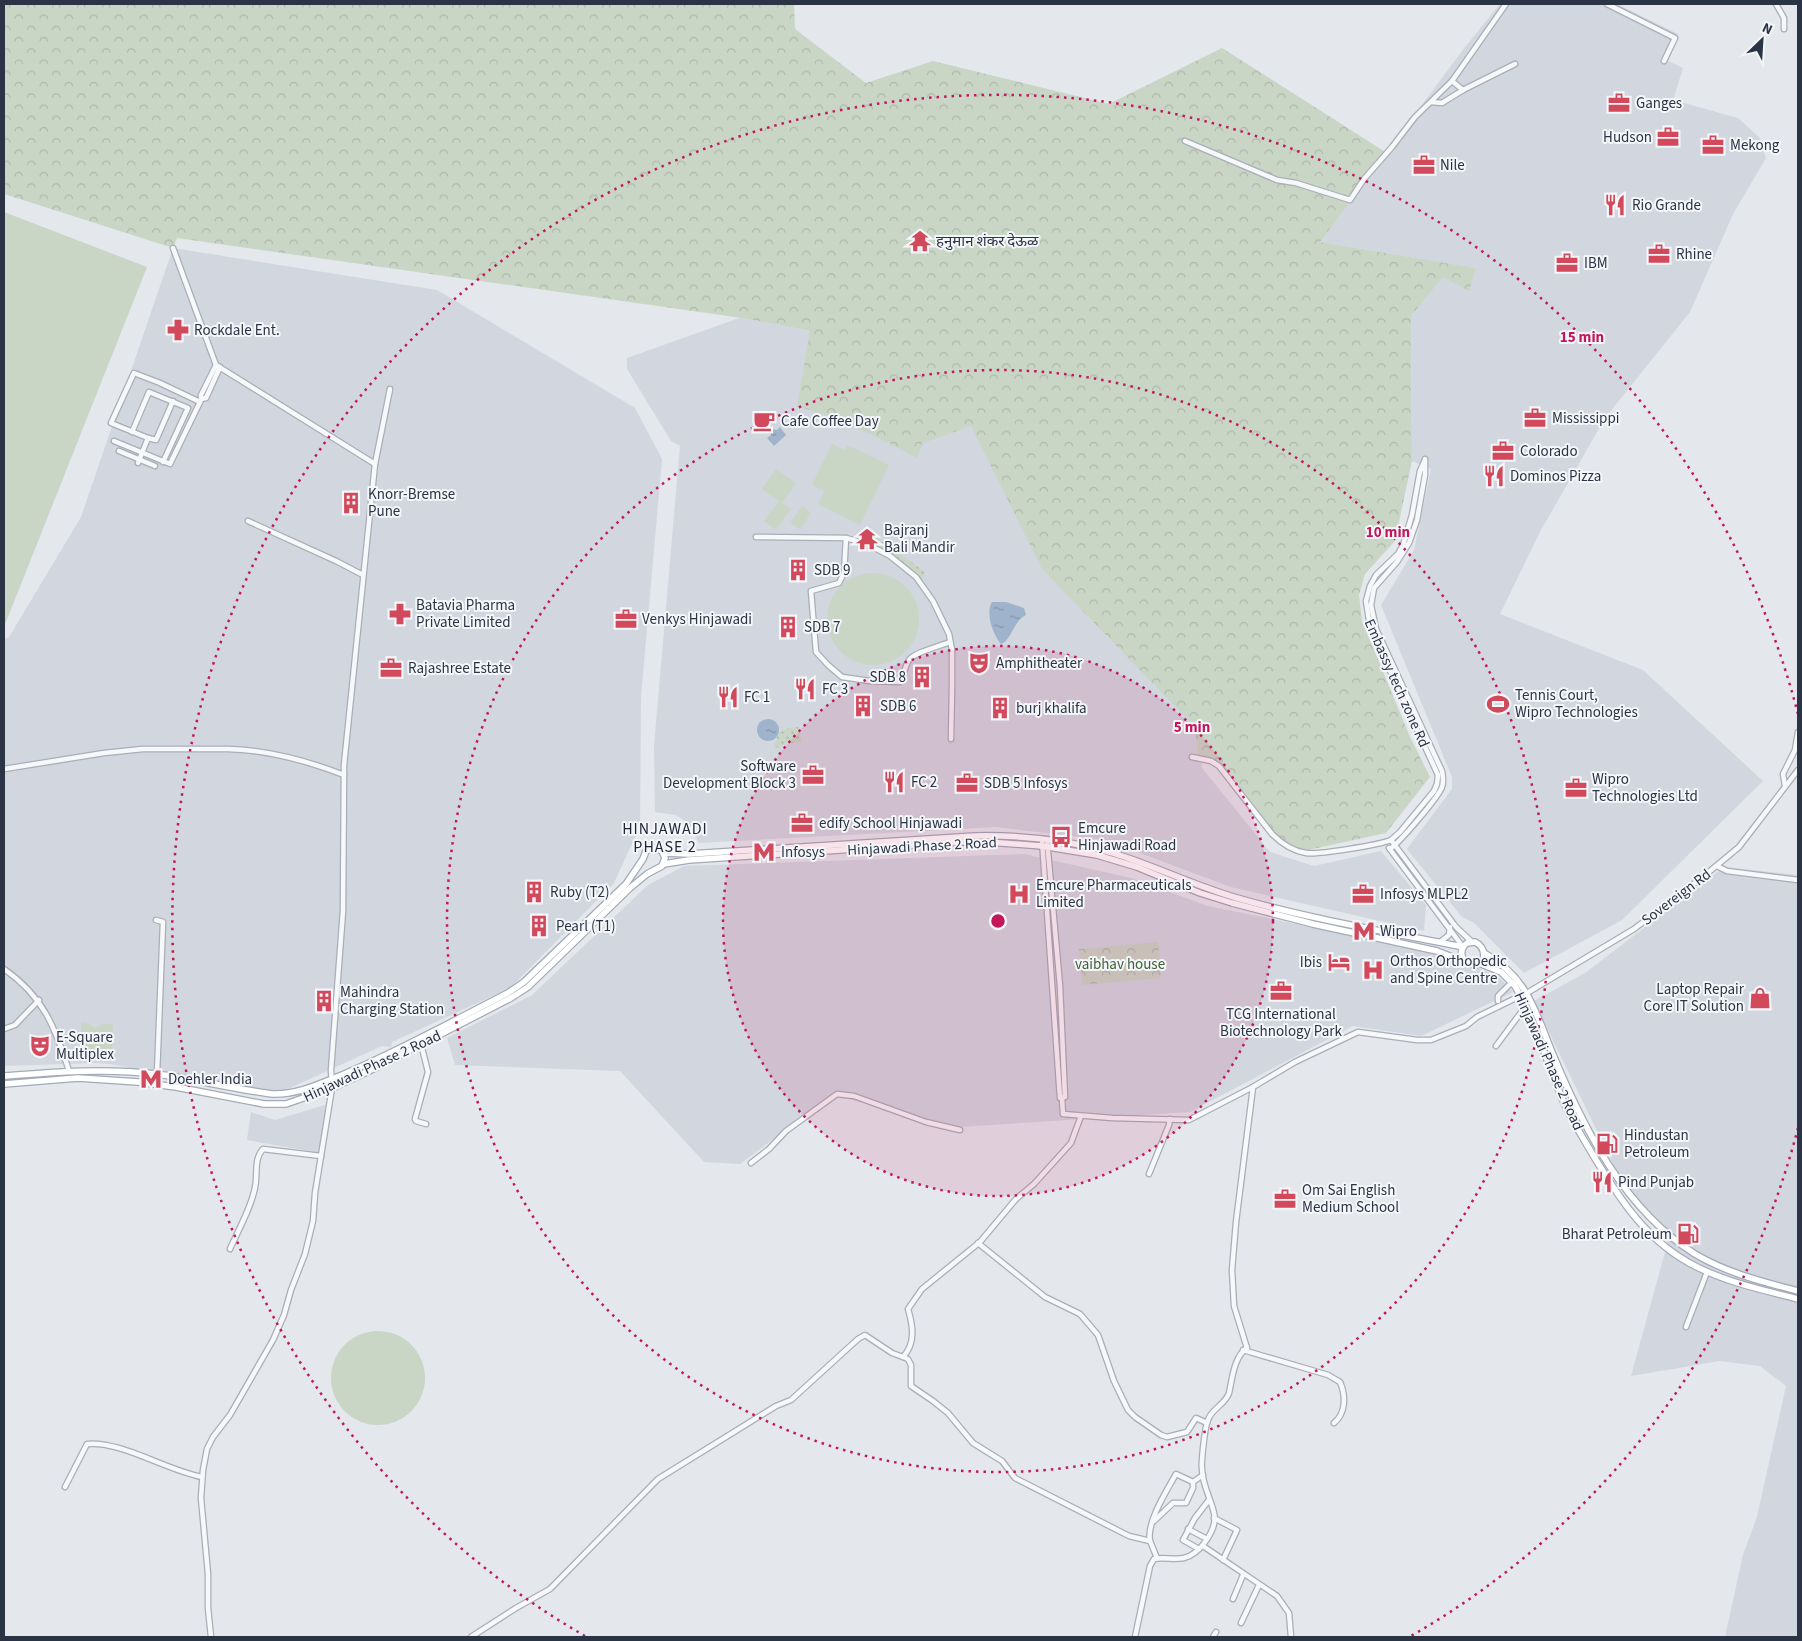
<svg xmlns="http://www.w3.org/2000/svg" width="1802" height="1641" font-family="'Source Sans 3','Noto Sans Devanagari',sans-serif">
<defs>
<pattern id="forest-crowns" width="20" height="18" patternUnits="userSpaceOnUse" patternTransform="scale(1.25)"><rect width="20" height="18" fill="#c9d6c5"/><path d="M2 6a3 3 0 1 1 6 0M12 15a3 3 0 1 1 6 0" fill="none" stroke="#adb8ab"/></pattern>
<pattern id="garden-dots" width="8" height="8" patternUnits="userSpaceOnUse" patternTransform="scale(1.25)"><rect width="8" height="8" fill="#c9d6c5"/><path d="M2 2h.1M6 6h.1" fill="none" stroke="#adb8ab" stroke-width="1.8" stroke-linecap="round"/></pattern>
<pattern id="water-ripples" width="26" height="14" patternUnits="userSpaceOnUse" patternTransform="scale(1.25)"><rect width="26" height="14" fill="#9fb4cc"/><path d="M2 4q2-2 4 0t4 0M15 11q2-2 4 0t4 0" fill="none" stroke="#8293a7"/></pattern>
</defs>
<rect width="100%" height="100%" fill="#e4e7ec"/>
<!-- built -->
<g fill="#d2d6de">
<polygon points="1500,4 1617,4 1678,34 1668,61 1683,68 1673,100 1738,118 1759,137 1766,158 1733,214 1690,312 1605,418 1540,532 1500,614 1643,670 1763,781 1622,920 1524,973 1473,922 1462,917 1407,849 1452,789 1452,777 1381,605 1414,550 1431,469 1412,461 1411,316 1443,276 1475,268 1320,242 1465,47"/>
<polygon points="173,248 437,290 635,408 662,459 641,697 640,826 614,883 510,988 392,1042 391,1047 382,1046 277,1094 110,1064 95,1063 4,1066 4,639 9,637 81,517"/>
<polygon points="742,317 852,340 927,366 1197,725 1202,768 1270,852 1314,866 1381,851 1426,905 1424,931 1231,887 1105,840 996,827 699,843 688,823 676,815 655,812 654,746 680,446 671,441 627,369 627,358"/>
<polygon points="1024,854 1131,878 1208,906 1418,949 1473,966 1498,976 1513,992 1421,1036 1353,1026 1190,1112 960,1127 832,1095 740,1164 704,1162 620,1071 455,1065 447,1038 532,995 648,885 684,866"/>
<polygon points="1724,867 1798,875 1798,1637 1725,1637 1743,1555 1757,1517 1786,1386 1760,1366 1720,1361 1631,1376 1670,1234 1648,1217 1616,1170 1534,1001 1585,973"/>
<polygon points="328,1104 320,1153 247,1140 251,1112 275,1120"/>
</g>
<!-- green -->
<g fill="#c9d6c5">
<polygon points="4,212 147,267 6,622 4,623"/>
<polygon points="832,444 844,450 847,445 889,465 860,525 818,504 824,491 812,485"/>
<polygon points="776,469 796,483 782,503 791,509 776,530 764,521 779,501 762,489"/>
<polygon points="802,506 811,513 800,529 790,523"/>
<circle cx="873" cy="619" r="46"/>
<polygon points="81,1022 89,1024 95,1028 103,1024 113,1024 112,1060 81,1057"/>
<circle cx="378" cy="1378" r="47"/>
</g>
<!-- forest -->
<g fill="url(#forest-crowns)">
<path d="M4,4h790l1,25 71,54 67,-22 176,43 113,-56 165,105 -67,89 156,26 -7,23 -26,-14 -32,39 1,145 -17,80 -30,33 -6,21 3,26 48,116 20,40 -44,56 -78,17 -15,-4 -15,-9 -55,-72 -13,-7 -12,-4 -3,-27 -153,-158 -71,-143 -48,17 -6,15c-41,-22 -76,-39 -120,-52l13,-75 -61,-12 -572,-81 -4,10 -169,-54z"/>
<polygon points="1158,942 1161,978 1082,985 1079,949"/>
</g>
<!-- garden -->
<g fill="url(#garden-dots)">
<polygon points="867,531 925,572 921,584 892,558 861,542"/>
<polygon points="798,727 802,742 786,743 774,749 778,733 788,728"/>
</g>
<!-- water -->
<g fill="url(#water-ripples)">
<polygon points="780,427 786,435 774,446 767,438 771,435 770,431 771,429 777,430"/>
<path d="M992,602h14l18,6 2,7c-13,6 -14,25 -25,29 -8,-9 -16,-31 -9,-42z"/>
<circle cx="768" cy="730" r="11"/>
</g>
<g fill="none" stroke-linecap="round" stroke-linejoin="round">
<!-- minor casing -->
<g stroke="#a9aeb7" stroke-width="7">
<g id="minor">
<polyline points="1607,4 1675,38 1664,61"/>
<polyline points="1776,4 1784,18 1784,29"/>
<polyline points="1452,81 1463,90"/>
<polyline points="1431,102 1442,103 1463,90 1515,64"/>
<polyline points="1185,141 1277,180 1296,183 1350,200 1364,179 1392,147 1415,117 1452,81 1506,4"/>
<polyline points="173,248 216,365 375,464"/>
<polyline points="216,365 201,395 201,399 206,398 220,367"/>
<polyline points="132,432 149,392 188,408 163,462"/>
<polyline points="148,438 156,440 173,401"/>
<polyline points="114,441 170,464 201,400"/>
<polyline points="119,451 155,466"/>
<polyline points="138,463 148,438 111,423 134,373 160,383 200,402"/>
<polyline points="248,521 336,561 363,575"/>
<polyline points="756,537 846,538 867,544 890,556 916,577 933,601 949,634 952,650 952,687 951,739"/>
<path d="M846,538l-2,35 -5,10 -28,8 5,61 12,13 14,12 28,4 29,1c6,-6 5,-15 10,-22 6,-8 31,-14 41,-18"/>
<path d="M1192,757l19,4 8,5 53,68c9,9 21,17 34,19 11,2 73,-8 85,-13l65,87 16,15"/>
<path d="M4,769l100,-16 39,-4h85c39,1 80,12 116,26"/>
<polyline points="1785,786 1783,774 1795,750 1798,732"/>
<polyline points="1042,840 1060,1098 1065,1097 1060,986 1047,840"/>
<polyline points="1391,840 1400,832 1434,791 1437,784 1438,775 1370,627 1366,601 1370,586 1376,575 1398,554 1403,545 1412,515 1420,471 1424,462"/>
<polyline points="1389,848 1463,947"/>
<path d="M1390,849c9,-6 48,-51 52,-62 2,-5 1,-10 0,-16l-66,-142 -5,-24 3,-17 23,-26 12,-19 8,-23 8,-45v-16"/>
<polyline points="1717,866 1727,871 1798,880"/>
<polyline points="156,920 163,922 157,1074"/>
<polyline points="1440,942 1449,935 1450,927"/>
<path d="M4,969c39,27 51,58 65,102"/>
<polyline points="1527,993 1634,929 1704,876 1739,847 1798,770"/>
<polyline points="1498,1001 1498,996 1512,982"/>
<polyline points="4,1029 15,1025 39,1000"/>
<polyline points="421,1044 428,1072 415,1119 416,1121 426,1124"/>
<polyline points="1496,1046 1525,1007"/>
<polyline points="1062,1098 1063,1114 1112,1118 1189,1120 1253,1087 1295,1062 1358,1032 1417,1040 1431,1040 1466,1026 1477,1017 1520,996"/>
<polyline points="751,1163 769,1149 786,1131 837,1094 854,1096 926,1122 960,1130"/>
<polyline points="1149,1174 1169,1125 1170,1119"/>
<polyline points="978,1243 1045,1297 1080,1314 1098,1335 1114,1381 1128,1410 1135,1417 1161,1435 1167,1437 1187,1432 1196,1418 1207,1423"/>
<path d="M230,1249c8,-18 26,-51 26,-70 1,-11 -1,-21 7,-30l58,7"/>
<polyline points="1686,1327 1707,1272"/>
<path d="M1243,1350l85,25 12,7c6,14 6,31 -6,41"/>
<polyline points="903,1357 908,1359 911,1365 911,1386 933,1401 948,1413 973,1443 1002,1461 1015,1478 1129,1536 1150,1541 1157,1558"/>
<path d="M65,1487l22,-43c32,-4 81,27 115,33"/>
<polyline points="1214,1518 1237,1530 1223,1560"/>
<polyline points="1154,1521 1173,1503 1186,1503 1193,1488 1193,1482"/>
<polyline points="1188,1529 1207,1539"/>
<path d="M1150,1541c-4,-18 17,-51 26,-67l17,8 10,-7"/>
<polyline points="1203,1546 1277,1596 1289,1613 1291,1637"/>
<polyline points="1199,1549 1183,1540 1195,1518 1209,1500"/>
<polyline points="1233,1599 1243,1575"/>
<polyline points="1241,1623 1259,1585"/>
<polyline points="211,1637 208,1608 208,1574 201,1498 203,1470 207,1449 213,1437 230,1415 273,1340 284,1315 291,1290 305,1254 313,1221 315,1193 332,1088 331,1070 343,911 344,765 375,464 390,389"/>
<path d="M471,1637l45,-29 34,-19 108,-110 118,-73 15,-6 67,-61 7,-4 27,18 11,4c13,-14 10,-31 5,-48l14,-20 58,-47 36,-43 18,-15 37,-41 10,-27"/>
<path d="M1135,1637l15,-71 4,-7c10,-2 20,1 30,-1 16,-4 34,-29 30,-45 -3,-14 -12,-29 -12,-44 -1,-7 3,-43 6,-49 3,-11 18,-16 21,-27 3,-13 5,-37 18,-45l-13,-42 -2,-36 4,-48 17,-135"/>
<polyline points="1213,1637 1216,1632"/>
</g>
</g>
<!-- major casing -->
<g stroke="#a3abb8" stroke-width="8">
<g id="major">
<path d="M664,853l25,1 286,-18c45,-1 94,4 138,17 42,13 82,33 124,45 74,21 151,34 226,49"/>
<path d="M664,864l25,-4 270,-18h29l54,4 55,9 40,12 63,26 32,10 81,21 124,27c6,2 35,14 37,14 14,-2 12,-18 1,-23l-8,1c-6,5 -7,11 -3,17"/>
<path d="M1484,953c45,25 51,59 70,104 31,74 71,153 141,197 32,19 68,28 103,37"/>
<path d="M1479,963l22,9 14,14c19,34 32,76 47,112 8,20 20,38 31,57 27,45 55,88 104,112 32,16 67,23 101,32"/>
<path d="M4,1076c51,-4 101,-8 152,-2 39,5 77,15 116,20 25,1 47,-10 70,-19 57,-24 111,-54 166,-82l16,-11 102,-98 17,-25 3,-8 8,-3 8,3 3,7 -3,8 -15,8 -17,14 -102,99 -17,11 -138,71 -41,19 -46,16h-22l-88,-17 -38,-5 -60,-4 -74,6"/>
</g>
</g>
<!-- minor -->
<use href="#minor" stroke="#f7f8fa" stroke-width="4.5"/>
<!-- major -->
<use href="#major" stroke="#fff" stroke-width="5.5"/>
</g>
<!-- distance rings -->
<circle cx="998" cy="921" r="275" fill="#c2185b" fill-opacity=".12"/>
<g fill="none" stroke="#c2185b" stroke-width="2.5" stroke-dasharray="2.5 5">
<circle cx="998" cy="921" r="275"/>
<circle cx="998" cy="921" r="551"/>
<path d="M1798 1128A826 826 0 0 1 1411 1636M585 1636A826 826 0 1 1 1798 714"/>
</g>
<!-- icons -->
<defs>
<g id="office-bare" transform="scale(1.725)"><path d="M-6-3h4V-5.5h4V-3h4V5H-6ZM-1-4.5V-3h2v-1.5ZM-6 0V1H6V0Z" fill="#d1495b" stroke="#f4f6f9" stroke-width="2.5" paint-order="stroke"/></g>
<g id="restaurant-bare" transform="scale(1.725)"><path d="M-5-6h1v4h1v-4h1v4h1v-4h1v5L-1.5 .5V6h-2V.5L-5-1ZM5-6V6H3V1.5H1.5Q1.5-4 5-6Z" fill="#d1495b" stroke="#f4f6f9" stroke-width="2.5" paint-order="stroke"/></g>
<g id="temple-bare" transform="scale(1.725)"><path d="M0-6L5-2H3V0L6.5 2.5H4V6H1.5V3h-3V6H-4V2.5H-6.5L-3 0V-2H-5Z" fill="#d1495b" stroke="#f4f6f9" stroke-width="2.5" paint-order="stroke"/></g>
<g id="pharmacy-bare" transform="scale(1.725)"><path d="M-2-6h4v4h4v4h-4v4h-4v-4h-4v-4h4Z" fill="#d1495b" stroke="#f4f6f9" stroke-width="2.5" paint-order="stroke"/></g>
<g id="cafe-bare" transform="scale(1.725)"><path d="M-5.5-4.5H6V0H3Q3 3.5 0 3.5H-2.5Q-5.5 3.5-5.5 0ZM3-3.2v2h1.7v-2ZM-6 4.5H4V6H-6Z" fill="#d1495b" stroke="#f4f6f9" stroke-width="2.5" paint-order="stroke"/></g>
<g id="building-bare" transform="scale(1.725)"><path d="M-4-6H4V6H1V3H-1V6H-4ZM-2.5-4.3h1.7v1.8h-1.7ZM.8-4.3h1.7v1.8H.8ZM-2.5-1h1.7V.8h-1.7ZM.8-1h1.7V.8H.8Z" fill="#d1495b" stroke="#f4f6f9" stroke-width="2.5" paint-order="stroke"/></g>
<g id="theatre-bare" transform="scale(1.725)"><path d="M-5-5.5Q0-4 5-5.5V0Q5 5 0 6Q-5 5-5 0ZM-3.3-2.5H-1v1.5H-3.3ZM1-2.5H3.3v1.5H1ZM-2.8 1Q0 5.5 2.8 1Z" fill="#d1495b" stroke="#f4f6f9" stroke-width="2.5" paint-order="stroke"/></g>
<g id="stadium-bare" transform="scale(1.725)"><path d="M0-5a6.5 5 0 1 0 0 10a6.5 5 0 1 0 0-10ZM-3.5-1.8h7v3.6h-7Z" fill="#d1495b" stroke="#f4f6f9" stroke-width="2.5" paint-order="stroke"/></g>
<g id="bus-bare" transform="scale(1.725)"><path d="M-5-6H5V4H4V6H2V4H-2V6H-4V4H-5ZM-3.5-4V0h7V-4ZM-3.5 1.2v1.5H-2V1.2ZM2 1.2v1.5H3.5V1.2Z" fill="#d1495b" stroke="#f4f6f9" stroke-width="2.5" paint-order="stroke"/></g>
<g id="metro-bare" transform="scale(1.725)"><path d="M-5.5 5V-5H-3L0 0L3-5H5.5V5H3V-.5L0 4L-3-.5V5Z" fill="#d1495b" stroke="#f4f6f9" stroke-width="2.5" paint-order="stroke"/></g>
<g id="hospital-bare" transform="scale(1.725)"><path d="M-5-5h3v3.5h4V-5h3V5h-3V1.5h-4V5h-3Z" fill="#d1495b" stroke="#f4f6f9" stroke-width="2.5" paint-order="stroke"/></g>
<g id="hotel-bare" transform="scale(1.725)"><path d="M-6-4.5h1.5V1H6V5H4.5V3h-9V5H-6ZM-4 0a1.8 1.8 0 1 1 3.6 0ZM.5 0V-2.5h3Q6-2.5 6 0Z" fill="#d1495b" stroke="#f4f6f9" stroke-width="2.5" paint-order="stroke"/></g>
<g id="shop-bare" transform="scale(1.725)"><path d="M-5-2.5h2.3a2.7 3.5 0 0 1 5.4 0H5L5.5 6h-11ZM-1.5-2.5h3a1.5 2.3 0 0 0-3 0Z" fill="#d1495b" stroke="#f4f6f9" stroke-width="2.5" paint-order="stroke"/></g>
<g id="fuel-bare" transform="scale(1.725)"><path d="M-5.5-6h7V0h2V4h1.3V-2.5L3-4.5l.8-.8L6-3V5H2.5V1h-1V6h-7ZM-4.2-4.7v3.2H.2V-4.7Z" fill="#d1495b" stroke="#f4f6f9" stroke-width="2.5" paint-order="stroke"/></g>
</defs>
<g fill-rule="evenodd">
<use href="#office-bare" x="1619" y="103"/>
<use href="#office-bare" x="1668" y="137"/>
<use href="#office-bare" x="1713" y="145"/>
<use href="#office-bare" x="1424" y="165"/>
<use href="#restaurant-bare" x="1615" y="205"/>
<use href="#temple-bare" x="920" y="241"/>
<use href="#office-bare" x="1659" y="254"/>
<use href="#office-bare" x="1567" y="263"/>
<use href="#pharmacy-bare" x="178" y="330"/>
<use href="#office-bare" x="1535" y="418"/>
<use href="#cafe-bare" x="764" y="421"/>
<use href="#office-bare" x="1503" y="451"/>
<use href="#restaurant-bare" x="1494" y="476"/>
<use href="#building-bare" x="351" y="503"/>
<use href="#temple-bare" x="867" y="539"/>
<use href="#building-bare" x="798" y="570"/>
<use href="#pharmacy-bare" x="400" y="614"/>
<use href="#office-bare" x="626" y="619"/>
<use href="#building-bare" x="788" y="627"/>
<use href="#theatre-bare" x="979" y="663"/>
<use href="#office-bare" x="391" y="668"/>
<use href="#building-bare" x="922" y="677"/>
<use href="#restaurant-bare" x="805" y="689"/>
<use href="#restaurant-bare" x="728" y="697"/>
<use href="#stadium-bare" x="1498" y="704"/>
<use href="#building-bare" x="863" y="706"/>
<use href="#building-bare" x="1000" y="708"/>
<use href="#office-bare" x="813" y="775"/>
<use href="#restaurant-bare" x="894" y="782"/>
<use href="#office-bare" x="967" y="783"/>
<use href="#office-bare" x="1576" y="788"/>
<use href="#office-bare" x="802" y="823"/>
<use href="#bus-bare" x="1061" y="837"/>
<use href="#metro-bare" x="764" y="852"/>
<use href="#building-bare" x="534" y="892"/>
<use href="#hospital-bare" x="1019" y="894"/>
<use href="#office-bare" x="1363" y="894"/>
<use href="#building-bare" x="539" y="926"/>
<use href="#metro-bare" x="1364" y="931"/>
<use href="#hotel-bare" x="1339" y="962"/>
<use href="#hospital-bare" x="1373" y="970"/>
<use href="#office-bare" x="1281" y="991"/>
<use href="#shop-bare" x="1760" y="998"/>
<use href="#building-bare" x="324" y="1001"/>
<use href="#theatre-bare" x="40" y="1046"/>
<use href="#metro-bare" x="151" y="1079"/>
<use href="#fuel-bare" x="1607" y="1144"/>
<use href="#restaurant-bare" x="1602" y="1182"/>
<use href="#office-bare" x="1285" y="1199"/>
<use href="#fuel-bare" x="1688" y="1234"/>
</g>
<g text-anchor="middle" stroke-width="4" stroke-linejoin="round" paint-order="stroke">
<!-- poi labels -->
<g font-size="15" fill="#2b3445" stroke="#f4f6f9" text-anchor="start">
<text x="1636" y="108">Ganges</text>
<text x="1652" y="142" text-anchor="end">Hudson</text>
<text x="1730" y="150">Mekong</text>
<text x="1440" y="170">Nile</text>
<text x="1632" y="210">Rio Grande</text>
<text x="936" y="246">हनुमान शंकर देऊळ</text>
<text x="1676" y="259">Rhine</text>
<text x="1584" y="268">IBM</text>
<text x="194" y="335">Rockdale Ent.</text>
<text x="1552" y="423">Mississippi</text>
<text x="781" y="426">Cafe Coffee Day</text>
<text x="1520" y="456">Colorado</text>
<text x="1510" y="481">Dominos Pizza</text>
<text x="368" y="499">Knorr-Bremse<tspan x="368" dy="17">Pune</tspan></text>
<text x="884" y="535">Bajranj<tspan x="884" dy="17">Bali Mandir</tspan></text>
<text x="814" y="575">SDB 9</text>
<text x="416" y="610">Batavia Pharma<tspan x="416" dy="17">Private Limited</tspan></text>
<text x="642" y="624">Venkys Hinjawadi</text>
<text x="804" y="632">SDB 7</text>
<text x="996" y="668">Amphitheater</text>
<text x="408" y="673">Rajashree Estate</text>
<text x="906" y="682" text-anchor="end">SDB 8</text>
<text x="822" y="694">FC 3</text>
<text x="1515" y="700">Tennis Court,<tspan x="1515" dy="17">Wipro Technologies</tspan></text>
<text x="744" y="702">FC 1</text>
<text x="880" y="711">SDB 6</text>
<text x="1016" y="713">burj khalifa</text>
<text x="796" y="771" text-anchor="end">Software<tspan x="796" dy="17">Development Block 3</tspan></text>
<text x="1592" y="784">Wipro<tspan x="1592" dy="17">Technologies Ltd</tspan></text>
<text x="911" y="787">FC 2</text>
<text x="984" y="788">SDB 5 Infosys</text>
<text x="819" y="828">edify School Hinjawadi</text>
<text x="1078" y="833">Emcure<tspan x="1078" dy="17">Hinjawadi Road</tspan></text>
<text x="781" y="857">Infosys</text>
<text x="1036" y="890">Emcure Pharmaceuticals<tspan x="1036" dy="17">Limited</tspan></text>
<text x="550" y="897">Ruby (T2)</text>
<text x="1380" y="899">Infosys MLPL2</text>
<text x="556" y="931">Pearl (T1)</text>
<text x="1380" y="936">Wipro</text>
<text x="1390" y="966">Orthos Orthopedic<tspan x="1390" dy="17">and Spine Centre</tspan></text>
<text x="1322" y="967" text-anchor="end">Ibis</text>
<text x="1744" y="994" text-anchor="end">Laptop Repair<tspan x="1744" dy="17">Core IT Solution</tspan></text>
<text x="340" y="997">Mahindra<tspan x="340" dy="17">Charging Station</tspan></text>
<text x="1281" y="1019" text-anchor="middle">TCG International<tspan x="1281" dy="17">Biotechnology Park</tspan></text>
<text x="56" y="1042">E-Square<tspan x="56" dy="17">Multiplex</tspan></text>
<text x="168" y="1084">Doehler India</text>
<text x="1624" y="1140">Hindustan<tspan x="1624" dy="17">Petroleum</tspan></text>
<text x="1618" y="1187">Pind Punjab</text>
<text x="1302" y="1195">Om Sai English<tspan x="1302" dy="17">Medium School</tspan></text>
<text x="1672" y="1239" text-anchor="end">Bharat Petroleum</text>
</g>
<!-- street labels -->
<g font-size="15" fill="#2b3445" stroke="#f4f6f9">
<text transform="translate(1397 683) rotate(66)" y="5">Embassy tech zone Rd</text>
<text transform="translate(922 846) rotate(-3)" y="5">Hinjawadi Phase 2 Road</text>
<text transform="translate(1676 897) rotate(-37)" y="5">Sovereign Rd</text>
<text transform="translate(1549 1061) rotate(66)" y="5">Hinjawadi Phase 2 Road</text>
<text transform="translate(372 1066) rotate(-25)" y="5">Hinjawadi Phase 2 Road</text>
</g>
<!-- park labels -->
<g font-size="15" fill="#3f6138" stroke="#f4f6f9">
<text x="1120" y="969">vaibhav house</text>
</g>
<!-- neighbourhood labels -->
<g font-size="16" letter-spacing="1" fill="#1d2536" stroke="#f4f6f9">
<text x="665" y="834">HINJAWADI<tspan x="665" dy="18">PHASE 2</tspan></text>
</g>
</g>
<circle cx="998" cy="921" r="8" fill="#c2185b" stroke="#f4f6f9" stroke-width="2.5"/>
<g font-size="15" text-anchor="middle" font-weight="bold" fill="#c2185b" stroke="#f4f6f9" stroke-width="4" stroke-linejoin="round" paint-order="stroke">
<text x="1582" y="342">15 min</text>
<text x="1388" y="537">10 min</text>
<text x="1192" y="732">5 min</text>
</g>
<!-- border -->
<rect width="1802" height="1641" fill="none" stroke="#2b3445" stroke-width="10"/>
<!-- north arrow -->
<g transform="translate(1762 40) rotate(25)" stroke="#f4f6f9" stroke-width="4" paint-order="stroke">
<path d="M0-4L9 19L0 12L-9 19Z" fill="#2b3445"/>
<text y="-8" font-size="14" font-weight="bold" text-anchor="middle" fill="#2b3445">N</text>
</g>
</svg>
